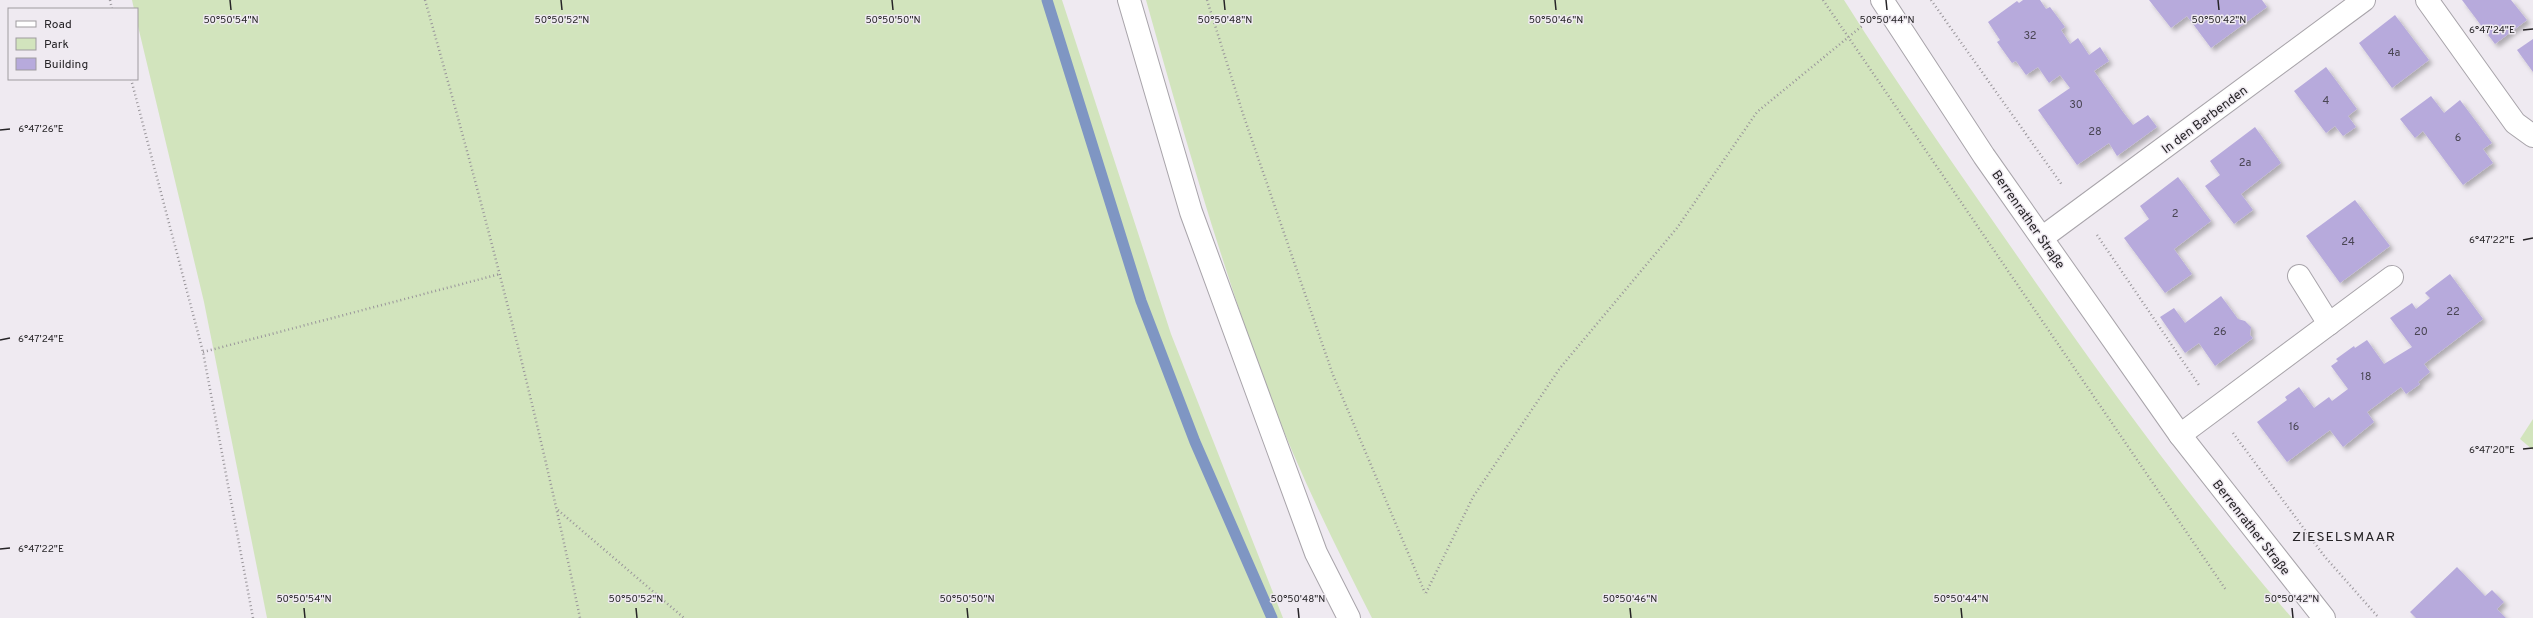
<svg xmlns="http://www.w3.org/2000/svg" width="2533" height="618" font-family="Overpass,sans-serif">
<defs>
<filter id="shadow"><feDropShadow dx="3.5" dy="3.5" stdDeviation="2" flood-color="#0004"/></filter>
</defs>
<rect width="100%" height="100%" fill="#efeaf1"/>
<!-- green -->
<g fill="#d2e4bd">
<polygon points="132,0 1062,0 1171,334 1283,618 267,618 204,302 137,22 137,9 134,9"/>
<path d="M1146,0h698c55,87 115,172 174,257 86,124 175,247 274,361h-920c-42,-82 -83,-166 -114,-254 -42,-118 -78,-243 -112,-364z"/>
<polygon points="2533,419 2533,450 2520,439"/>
</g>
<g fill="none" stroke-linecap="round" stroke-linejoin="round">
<!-- stream -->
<polyline stroke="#7f96c3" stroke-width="11" points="1047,0 1141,301 1195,442 1272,618"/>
</g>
<!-- building -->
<g fill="#b7aadc" filter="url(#shadow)">
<polygon points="2023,0 2040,0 2046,9 2050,7 2065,27 2061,30 2070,44 2078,38 2089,55 2100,47 2109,61 2094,71 2123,112 2133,125 2148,115 2157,127 2117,156 2109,143 2077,165 2038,110 2070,88 2060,75 2049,83 2038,67 2026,75 2016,61 2012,63 1997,42 2000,40 1988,22 2017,1 2019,3"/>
<polygon points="2149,0 2262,0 2267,7 2211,48 2187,16 2171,28"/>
<polygon points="2462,0 2511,0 2527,20 2495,44"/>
<polygon points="2395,15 2429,60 2392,88 2359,43"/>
<polygon points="2533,39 2533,72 2517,50"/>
<polygon points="2326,67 2357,109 2348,116 2356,127 2343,136 2335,126 2326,133 2294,91"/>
<polygon points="2431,96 2444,113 2460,100 2492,143 2483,149 2493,163 2463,185 2423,131 2415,138 2400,119"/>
<polygon points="2255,127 2281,163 2241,194 2253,210 2234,224 2205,186 2220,175 2210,161"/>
<polygon points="2178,177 2211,221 2174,249 2192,274 2165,293 2124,238 2149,219 2140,206"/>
<polygon points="2355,200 2390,246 2340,283 2306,236"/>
<polygon points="2450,274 2483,319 2424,364 2430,372 2418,382 2420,384 2406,394 2401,387 2367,412 2374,422 2343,447 2330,430 2287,462 2257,422 2287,400 2285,397 2299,387 2314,408 2329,397 2332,401 2348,389 2331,366 2338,361 2336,359 2354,346 2355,348 2367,340 2384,364 2412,347 2390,318 2412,303 2416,309 2430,298 2425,293"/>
<polygon points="2221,296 2238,319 2245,321 2251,327 2250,335 2253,338 2215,366 2199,343 2185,353 2160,317 2174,308 2185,323"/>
<polygon points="2457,567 2485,596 2492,590 2504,602 2497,609 2506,618 2416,618 2410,612"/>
</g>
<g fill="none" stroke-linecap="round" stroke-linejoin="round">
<!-- street casing -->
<g stroke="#a8a4aa" stroke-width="24">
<g id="street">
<polyline points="1882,0 1984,156 2180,435 2324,618"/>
<polyline points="2427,0 2515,123 2533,136"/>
<polyline points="2043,237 2364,0"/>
<polyline points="2299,276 2329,324"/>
<polyline points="2180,435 2392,277"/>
</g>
</g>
<!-- secondary casing -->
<g stroke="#a8a4aa" stroke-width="24">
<polyline id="secondary" points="1129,0 1191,212 1316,553 1349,618"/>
</g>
<!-- path -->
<g stroke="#99959a" stroke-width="2.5" stroke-dasharray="1 3" stroke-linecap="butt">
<polyline points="110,0 112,9"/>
<path d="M425,0c58,204 112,410 155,618"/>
<polyline points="1207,0 1244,117 1333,375 1425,593"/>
<polyline points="1823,0 2226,590"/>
<polyline points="1931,0 2062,185"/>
<polyline points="131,79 203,352 253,618"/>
<polyline points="2097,235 2199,385"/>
<polyline points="203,352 500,274"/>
<polyline points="2233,433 2325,557 2379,618"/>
<polyline points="558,510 684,618"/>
<polyline points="1426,593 1473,497 1560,368 1677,228 1757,112 1862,26"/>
</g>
<!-- street -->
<use href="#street" stroke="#fff" stroke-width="22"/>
<!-- secondary -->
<use href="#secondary" stroke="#fff" stroke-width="22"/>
</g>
<!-- ticks -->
<path fill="none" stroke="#262427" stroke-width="1.5" d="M230,0l1,10M561,0l1,10M892,0l1,10M1224,0l1,10M1555,0l1,10M1886,0l1,10M2218,0l1,10M2523,30l10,-1M0,130l10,-1M2523,240l10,-2M0,340l10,-2M2523,449l10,-1M0,549l10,-1M304,608l1,10M636,608l1,10M967,608l1,10M1298,608l1,10M1630,608l1,10M1961,608l1,10M2292,608l1,10"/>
<g text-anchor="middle" stroke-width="3" stroke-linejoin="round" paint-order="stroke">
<!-- number labels -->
<g font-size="11" fill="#4a4654">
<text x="2030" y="39">32</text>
<text x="2394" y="56">4a</text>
<text x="2326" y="104">4</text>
<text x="2076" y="108">30</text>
<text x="2095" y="135">28</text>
<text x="2458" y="141">6</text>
<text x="2245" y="166">2a</text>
<text x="2175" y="217">2</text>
<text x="2348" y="245">24</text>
<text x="2453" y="315">22</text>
<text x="2220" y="335">26</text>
<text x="2421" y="335">20</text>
<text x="2366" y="380">18</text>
<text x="2294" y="430">16</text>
</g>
<!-- street labels -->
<g font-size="13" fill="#262427" stroke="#efeaf1">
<text transform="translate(2204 119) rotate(-37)" y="5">In den Barbenden</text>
<text transform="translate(2029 219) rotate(55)" y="5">Berrenrather Straße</text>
<text transform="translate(2252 527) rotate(52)" y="5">Berrenrather Straße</text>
</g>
<!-- neighbourhood labels -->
<g font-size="14" letter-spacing="1" fill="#262427" stroke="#efeaf1">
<text x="2344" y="541">ZIESELSMAAR</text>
</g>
</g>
<g font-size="10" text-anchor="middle" fill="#262427" stroke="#efeaf1" stroke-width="3" stroke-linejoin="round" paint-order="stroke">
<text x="231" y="23">50°50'54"N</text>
<text x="562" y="23">50°50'52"N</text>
<text x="893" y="23">50°50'50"N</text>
<text x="1225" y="23">50°50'48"N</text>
<text x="1556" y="23">50°50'46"N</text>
<text x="1887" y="23">50°50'44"N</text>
<text x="2219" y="23">50°50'42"N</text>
<text x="2492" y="33">6°47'24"E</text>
<text x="41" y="132">6°47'26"E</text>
<text x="2492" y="243">6°47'22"E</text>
<text x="41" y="342">6°47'24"E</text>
<text x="2492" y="453">6°47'20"E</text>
<text x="41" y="552">6°47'22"E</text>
<text x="304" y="602">50°50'54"N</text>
<text x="636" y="602">50°50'52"N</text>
<text x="967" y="602">50°50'50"N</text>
<text x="1298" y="602">50°50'48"N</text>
<text x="1630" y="602">50°50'46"N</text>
<text x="1961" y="602">50°50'44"N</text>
<text x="2292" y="602">50°50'42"N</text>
</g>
<!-- legend -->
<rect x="8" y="8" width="130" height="72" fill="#efeaf1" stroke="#9f9ba0"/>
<rect x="16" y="21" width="20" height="6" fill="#ffffff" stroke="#9f9ba0"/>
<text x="44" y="28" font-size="12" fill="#262427">Road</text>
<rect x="16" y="38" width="20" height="12" fill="#d2e4bd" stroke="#9f9ba0"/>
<text x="44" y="48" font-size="12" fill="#262427">Park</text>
<rect x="16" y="58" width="20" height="12" fill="#b7aadc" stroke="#9f9ba0"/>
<text x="44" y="68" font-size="12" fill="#262427">Building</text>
</svg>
